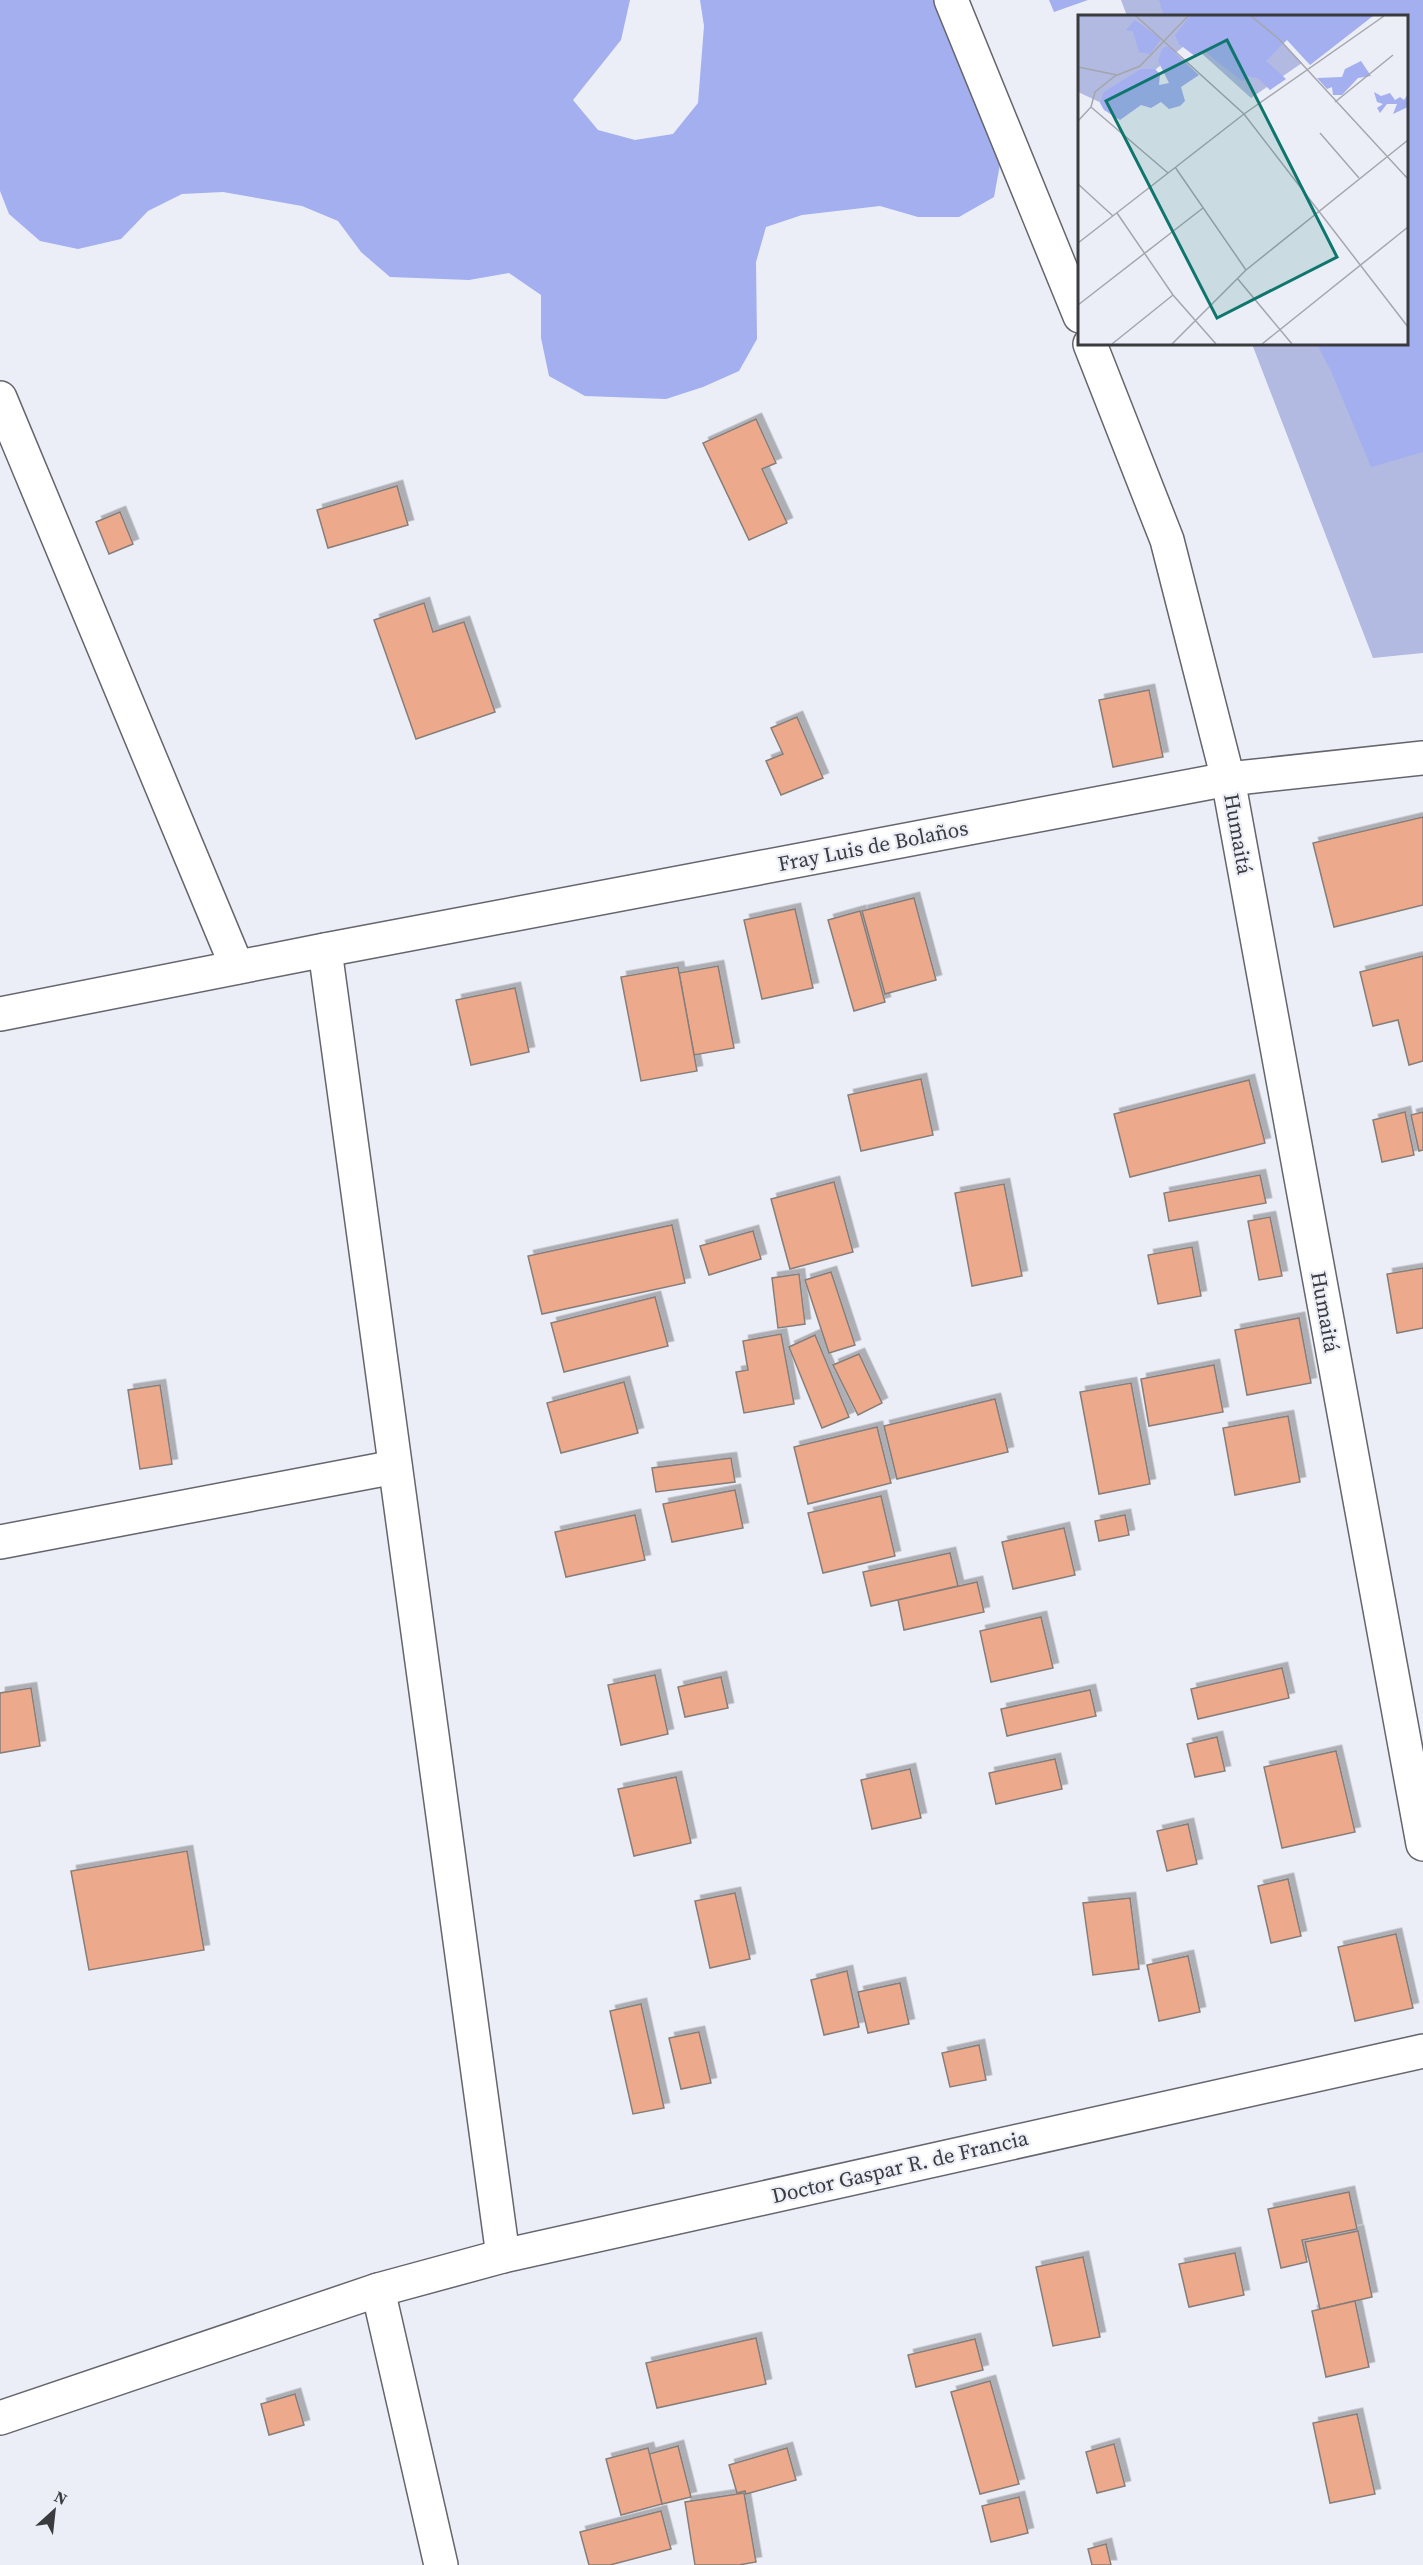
<svg xmlns="http://www.w3.org/2000/svg" width="1423" height="2565" font-family="'Source Serif 4',serif">
<defs>
<filter id="shadow"><feDropShadow dx="5.5" dy="-5.5" stdDeviation="0" flood-color="#0004"/></filter>
</defs>
<rect width="100%" height="100%" fill="#eceef7"/>
<!-- green -->
<polygon fill="#b2bae1" points="1121,0 1423,0 1423,653 1373,658 1252,344 1406,344 1406,16 1127,16"/>
<!-- forest -->
<g fill="#a3afee">
<polygon points="0,0 630,0 621,40 573,100 598,130 635,140 673,134 698,103 704,26 700,0 943,0 955,54 1001,159 994,197 959,217 918,217 880,206 802,215 766,227 756,262 757,339 739,371 703,387 666,399 585,396 549,376 541,338 541,295 509,273 469,280 390,277 361,252 338,221 302,206 223,192 182,194 148,211 121,239 78,249 40,241 9,214 0,191"/>
<polygon points="1049,0 1088,0 1054,12"/>
<polygon points="1159,0 1423,0 1423,452 1371,467 1331,371 1317,344 1406,344 1406,16 1164,16"/>
</g>
<!-- building -->
<g fill="#eda98b" stroke="#867e7a" stroke-width="1.5" filter="url(#shadow)">
<polygon points="756,419 776,463 762,469 787,523 749,540 703,443"/>
<polygon points="397,486 408,525 328,548 317,510"/>
<polygon points="120,512 133,544 109,554 96,522"/>
<polygon points="424,603 433,632 464,622 495,712 416,739 374,620"/>
<polygon points="1149,690 1163,757 1113,767 1099,700"/>
<polygon points="797,717 823,778 781,795 766,761 783,754 771,728"/>
<polygon points="1423,817 1423,905 1334,927 1313,843"/>
<polygon points="914,898 936,980 885,994 862,911"/>
<polygon points="795,909 813,988 762,999 744,920"/>
<polygon points="860,911 885,1002 854,1011 828,920"/>
<polygon points="1423,956 1423,1061 1409,1065 1398,1020 1373,1026 1360,972"/>
<polygon points="718,966 734,1048 694,1055 679,973"/>
<polygon points="678,967 697,1071 641,1081 621,977"/>
<polygon points="515,988 529,1052 471,1065 456,1000"/>
<polygon points="921,1079 933,1135 861,1151 848,1095"/>
<polygon points="1249,1080 1265,1143 1130,1177 1114,1114"/>
<polygon points="1405,1112 1414,1155 1382,1162 1373,1120"/>
<polygon points="1423,1112 1423,1150 1419,1151 1411,1115"/>
<polygon points="1260,1175 1266,1203 1169,1221 1164,1193"/>
<polygon points="834,1182 853,1252 790,1269 771,1199"/>
<polygon points="1004,1184 1022,1276 972,1286 955,1193"/>
<polygon points="1270,1217 1282,1276 1259,1280 1248,1221"/>
<polygon points="672,1225 685,1283 542,1314 528,1256"/>
<polygon points="753,1231 761,1259 709,1275 700,1246"/>
<polygon points="1192,1247 1201,1296 1158,1304 1148,1255"/>
<polygon points="1423,1268 1423,1328 1397,1333 1387,1274"/>
<polygon points="831,1272 855,1345 829,1353 805,1280"/>
<polygon points="799,1274 805,1324 778,1328 772,1278"/>
<polygon points="655,1297 668,1346 564,1372 551,1323"/>
<polygon points="1299,1318 1311,1383 1247,1395 1235,1330"/>
<polygon points="781,1334 794,1404 744,1413 736,1372 748,1370 743,1341"/>
<polygon points="815,1335 849,1417 822,1428 789,1347"/>
<polygon points="859,1354 882,1403 858,1415 833,1365"/>
<polygon points="1214,1365 1223,1412 1149,1426 1141,1379"/>
<polygon points="624,1382 638,1433 561,1453 547,1403"/>
<polygon points="1131,1383 1150,1484 1099,1494 1080,1392"/>
<polygon points="160,1385 172,1464 140,1469 128,1390"/>
<polygon points="995,1399 1008,1452 897,1479 884,1426"/>
<polygon points="1288,1416 1300,1482 1235,1495 1223,1428"/>
<polygon points="877,1427 891,1483 808,1504 794,1447"/>
<polygon points="731,1458 735,1482 656,1492 652,1468"/>
<polygon points="735,1490 743,1528 672,1542 663,1504"/>
<polygon points="881,1496 895,1556 823,1573 808,1513"/>
<polygon points="635,1515 645,1560 566,1577 555,1532"/>
<polygon points="1125,1515 1129,1535 1099,1541 1095,1521"/>
<polygon points="1064,1528 1075,1575 1013,1589 1002,1542"/>
<polygon points="950,1553 958,1586 871,1606 863,1572"/>
<polygon points="977,1582 984,1612 904,1630 898,1600"/>
<polygon points="1041,1617 1053,1668 991,1682 980,1631"/>
<polygon points="1282,1668 1289,1698 1198,1719 1191,1689"/>
<polygon points="655,1675 668,1734 621,1745 608,1685"/>
<polygon points="721,1677 728,1708 685,1717 678,1687"/>
<polygon points="31,1688 40,1746 0,1753 0,1693"/>
<polygon points="1090,1690 1096,1716 1007,1736 1001,1709"/>
<polygon points="1217,1737 1225,1771 1195,1777 1187,1744"/>
<polygon points="1336,1751 1355,1832 1282,1848 1264,1767"/>
<polygon points="1055,1759 1062,1789 996,1804 989,1773"/>
<polygon points="910,1769 921,1818 872,1829 861,1780"/>
<polygon points="676,1777 691,1843 634,1856 618,1789"/>
<polygon points="1188,1824 1197,1864 1167,1871 1157,1831"/>
<polygon points="187,1851 204,1950 89,1970 71,1871"/>
<polygon points="1288,1879 1301,1936 1271,1943 1258,1886"/>
<polygon points="735,1893 750,1959 710,1968 695,1901"/>
<polygon points="1130,1898 1139,1969 1093,1975 1083,1903"/>
<polygon points="1396,1934 1413,2008 1355,2021 1338,1947"/>
<polygon points="1188,1956 1200,2012 1159,2021 1147,1965"/>
<polygon points="847,1971 859,2027 824,2035 811,1980"/>
<polygon points="900,1983 909,2024 868,2033 858,1992"/>
<polygon points="641,2004 664,2108 633,2114 610,2011"/>
<polygon points="699,2032 711,2083 681,2089 669,2038"/>
<polygon points="979,2045 986,2080 950,2087 942,2053"/>
<polygon points="1349,2192 1357,2229 1302,2240 1307,2262 1281,2268 1268,2209"/>
<polygon points="1358,2231 1372,2297 1320,2309 1305,2242"/>
<polygon points="1235,2253 1244,2295 1189,2307 1179,2264"/>
<polygon points="1083,2257 1100,2337 1053,2346 1036,2267"/>
<polygon points="1355,2301 1369,2367 1326,2377 1312,2311"/>
<polygon points="756,2338 766,2384 657,2408 646,2363"/>
<polygon points="975,2339 983,2370 916,2387 908,2355"/>
<polygon points="990,2381 1019,2484 980,2494 951,2392"/>
<polygon points="295,2394 304,2425 269,2435 261,2404"/>
<polygon points="1357,2414 1375,2494 1330,2503 1313,2423"/>
<polygon points="1114,2444 1125,2486 1097,2493 1086,2452"/>
<polygon points="678,2446 691,2497 662,2504 649,2454"/>
<polygon points="648,2448 662,2504 621,2515 606,2459"/>
<polygon points="787,2448 796,2480 746,2494 745,2491 737,2493 729,2465"/>
<polygon points="744,2493 756,2562 739,2565 695,2565 685,2502"/>
<polygon points="1019,2497 1028,2533 991,2542 982,2506"/>
<polygon points="661,2511 671,2549 610,2565 589,2565 580,2532"/>
<polygon points="1106,2544 1111,2565 1092,2565 1088,2549"/>
</g>
<g fill="none" stroke-linecap="round" stroke-linejoin="round">
<!-- minor casing -->
<g stroke="#64656d" stroke-width="36">
<g id="minor">
<polyline points="951,0 1080,316"/>
<polyline points="1090,344 1167,540 1228,779 1423,1844"/>
<polyline points="0,398 237,967"/>
<polyline points="325,950 503,2256"/>
<polyline points="0,1014 325,950 1228,779 1423,758"/>
<polyline points="0,1542 395,1467"/>
<polyline points="378,2290 441,2565"/>
<polyline points="0,2418 378,2290 503,2256 1423,2051"/>
</g>
</g>
<!-- minor -->
<use href="#minor" stroke="#fff" stroke-width="33"/>
</g>
<g text-anchor="middle" stroke-width="4.5" stroke-linejoin="round" paint-order="stroke">
<!-- street labels -->
<g font-size="21" fill="#3a3b3e" stroke="#eceef7">
<text transform="translate(1238 834) rotate(80)" y="7">Humaitá</text>
<text transform="translate(873 846) rotate(-11)" y="7">Fray Luis de Bolaños</text>
<text transform="translate(1325 1312) rotate(80)" y="7">Humaitá</text>
<text transform="translate(900 2167) rotate(-13)" y="7">Doctor Gaspar R. de Francia</text>
</g>
</g>
<!-- overview -->
<g transform="translate(1078 15)">
<rect width="330" height="330" fill="#eceef7"/>
<path d="M0,1h177l47,47 -51,35 -62,-56 -79,65 -32,-15z" fill="#b2bae1"/>
<path d="M112,1h183l-63,49 -23,-25 -21,21 20,18 -16,11 -11,-11 -11,-3 -6,5 -39,-31 -7,7 -17,-13 -4,-9zM57,5l26,19 -11,15 -11,-2 -6,-21 -7,-1zM90,31l31,29 -18,12 4,14 -5,5 -11,3 -8,-7 -10,6 -10,-3 -21,15 -16,-10 -4,-7 4,-11 37,-23h14l5,5 -1,11 10,-2 -11,-22 4,-12zM283,46l10,15 -13,2 -16,17h-9l-1,-8 -5,2 -10,-11 25,-1 3,-8zM296,77l7,4 9,-3 5,7 5,-3 4,3 4,-6v13l-15,7 4,-10h-10l-7,9 -3,-5 6,-4 -6,-2z" fill="#a3afee"/>
<path fill="none" stroke="#a5a6ad" stroke-width="1.5" d="M58,1l108,98 164,213M173,1l28,23 129,140M0,52l39,8M257,87l58,-47M13,92l77,66M0,106l13,-14 4,-15 20,-16 25,-10 48,-50M242,118l39,45M97,152l71,103M0,169l35,32M39,198l56,82 43,49M0,228l166,-129 140,-98M159,263l55,66M0,290l125,-97M34,329l61,-49M94,329l74,-74 162,-130M184,329l146,-117"/>
<path fill="#0f766e" fill-opacity="0.15" stroke="#0f766e" stroke-width="3" d="M149,25l110,217 -120,61 -111,-217z"/>
<rect width="330" height="330" fill="none" stroke="#3a3b3e" stroke-width="3"/>
</g>
<!-- north arrow -->
<g transform="translate(54 2511) rotate(27)" stroke="#eceef7" stroke-width="4.5" paint-order="stroke">
<path d="M0-4.5L10 22L0 15L-10 22Z" fill="#3a3b3e"/>
<text y="-9" font-size="16" font-weight="bold" text-anchor="middle" fill="#3a3b3e">N</text>
</g>
</svg>
